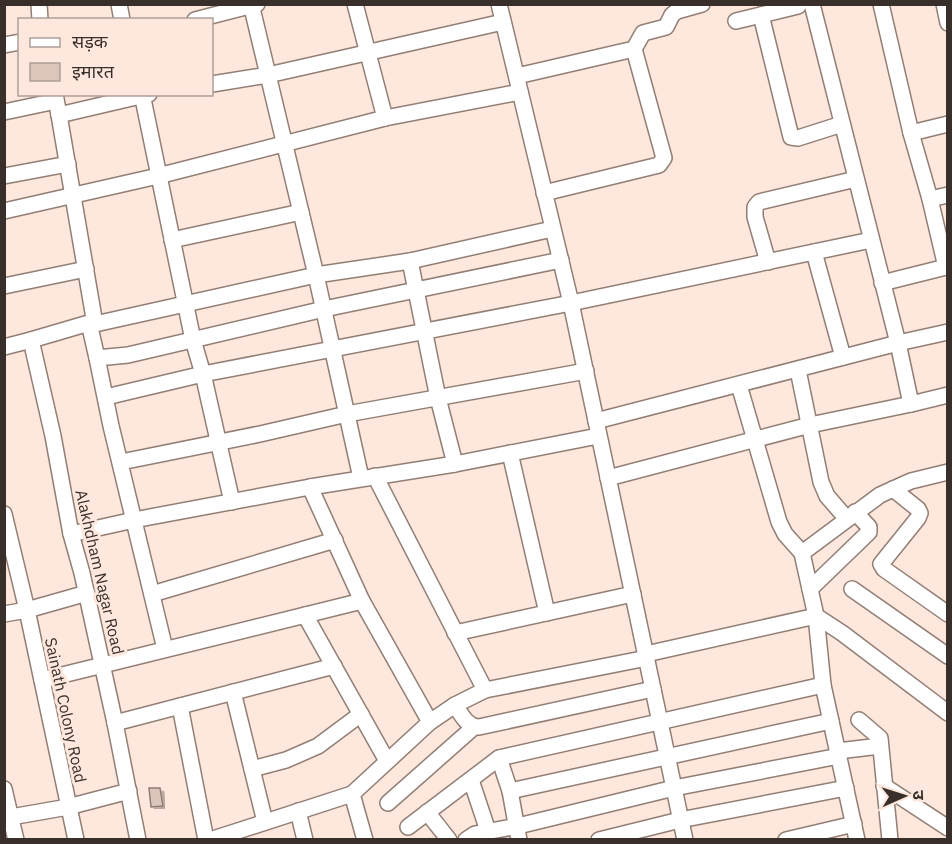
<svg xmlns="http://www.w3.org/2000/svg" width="952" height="844" font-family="'IBM Plex Sans','Noto Sans Devanagari',sans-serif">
<defs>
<filter id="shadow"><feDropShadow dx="3.5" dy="3.5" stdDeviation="0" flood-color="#0004"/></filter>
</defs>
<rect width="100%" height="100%" fill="#fee8dd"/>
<!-- building -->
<polygon fill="#dcc6bb" stroke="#8f7c72" stroke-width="1.5" filter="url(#shadow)" points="149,788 160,788 163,806 151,807"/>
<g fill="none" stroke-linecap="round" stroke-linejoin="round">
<!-- minor casing -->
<g stroke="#927e74" stroke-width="18">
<g id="minor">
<polyline points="39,4 40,20"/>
<polyline points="119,4 122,20"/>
<polyline points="251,4 316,275 361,478"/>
<polyline points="355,4 385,118"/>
<polyline points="499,4 571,303 685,840"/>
<polyline points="812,4 898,343 948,332"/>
<polyline points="881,4 911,133 948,124"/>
<polyline points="944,4 948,23"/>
<polyline points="761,15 791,137 798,138 842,124"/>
<polyline points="195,20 257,4"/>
<polyline points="736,21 798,6"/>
<polyline points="4,45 20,42"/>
<polyline points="517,76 634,49 643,33 666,27 672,15 677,11 702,4"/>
<polyline points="212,84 268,75 503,22"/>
<polyline points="55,94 59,115 149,94"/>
<polyline points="142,94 193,340 203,374 232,502"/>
<polyline points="4,112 56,101"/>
<polyline points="59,115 95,324"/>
<polyline points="911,133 930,199 948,195"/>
<polyline points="4,176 68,164"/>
<polyline points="544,193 659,165 664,158 634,49"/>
<polyline points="930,199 946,267 948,267"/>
<polyline points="4,211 158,176 385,118 520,92"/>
<polyline points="172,240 301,212"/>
<polyline points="814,252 843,357"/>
<polyline points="410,261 438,398 455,464"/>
<polyline points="768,262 755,217 755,207 759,202 856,179"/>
<polyline points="882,283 946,267"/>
<polyline points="4,286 86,269"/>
<polyline points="89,323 95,324 316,275 410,261 552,229"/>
<polyline points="31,340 89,323 97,358 128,355 324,309 561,260"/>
<polyline points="4,347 31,340 53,436 71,534 82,573 115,723 138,840"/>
<polyline points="97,358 111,426 165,649"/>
<polyline points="798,370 821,482 827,496 847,519"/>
<polyline points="739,385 779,522 785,534 802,553"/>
<polyline points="106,397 203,374 571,303 871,240"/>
<polyline points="911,404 948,395"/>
<polyline points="596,421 898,343 911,404 810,425 608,478"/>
<polyline points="510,453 547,613"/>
<polyline points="121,462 260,434 347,414 586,371"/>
<polyline points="375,476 485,690"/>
<polyline points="310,487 362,601"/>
<polyline points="893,489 918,509 920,513 918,518 881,564 884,569 948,614"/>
<polyline points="4,514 27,610 87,593"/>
<polyline points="71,534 134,520 310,487 455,464 598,436"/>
<polyline points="810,589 869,532 869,527 855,512"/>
<polyline points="852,589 948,656"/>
<polyline points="152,594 335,540"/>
<polyline points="4,614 27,610 76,840"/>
<polyline points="305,615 387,761"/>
<polyline points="455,633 633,594"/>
<polyline points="646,654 816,616 842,633 948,713"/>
<polyline points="42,680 362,601 430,722 352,794 210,840"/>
<polyline points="233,692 265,822"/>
<path d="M455,705c6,9 12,22 24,22l174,-38"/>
<polyline points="180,706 206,840"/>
<polyline points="859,720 880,738 890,840"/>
<polyline points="430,722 455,705 485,690 647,658"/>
<polyline points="115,723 334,666"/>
<polyline points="838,751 880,746"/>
<polyline points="499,758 510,791 519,840"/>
<polyline points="252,769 286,760 318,746 361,714"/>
<polyline points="471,780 488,831"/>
<polyline points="884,786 948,828"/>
<polyline points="4,789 16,840"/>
<polyline points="510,791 831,721"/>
<polyline points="352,794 365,840"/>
<polyline points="388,803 474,727"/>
<polyline points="298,811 305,840"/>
<polyline points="427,812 449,840"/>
<polyline points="11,817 68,807 129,791"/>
<polyline points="408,827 499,758 823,685"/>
<polyline points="466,840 475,834 518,826 674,788 839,756"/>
<polyline points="599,840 680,820 846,788"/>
<polyline points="786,840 854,824"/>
<polyline points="857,840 823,685 816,616 802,553 880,495 911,481 948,472"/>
</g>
</g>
<!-- minor -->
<use href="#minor" stroke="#fff" stroke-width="15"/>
</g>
<g text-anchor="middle" stroke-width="6" stroke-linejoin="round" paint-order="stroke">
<!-- street labels -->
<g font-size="16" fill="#382f2b" stroke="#fee8dd">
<text transform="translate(100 572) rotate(77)" y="6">Alakhdham Nagar Road</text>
<text transform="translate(66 710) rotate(78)" y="6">Sainath Colony Road</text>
</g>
</g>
<!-- border -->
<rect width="952" height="844" fill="none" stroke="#382f2b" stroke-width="12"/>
<!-- legend -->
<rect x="18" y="18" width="195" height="78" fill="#fee8dd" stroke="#af9e96" stroke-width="1.5"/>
<rect x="30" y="38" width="30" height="9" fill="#ffffff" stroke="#af9e96" stroke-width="1.5"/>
<text x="72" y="48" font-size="18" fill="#382f2b">सड़क</text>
<rect x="30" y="63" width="30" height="18" fill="#dcc6bb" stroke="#af9e96" stroke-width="1.5"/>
<text x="72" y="78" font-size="18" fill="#382f2b">इमारत</text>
<!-- north arrow -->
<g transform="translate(904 796) rotate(87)" stroke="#fee8dd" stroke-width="4.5" paint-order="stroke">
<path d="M0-4.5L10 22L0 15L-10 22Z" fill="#382f2b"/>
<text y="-9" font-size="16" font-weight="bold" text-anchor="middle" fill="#382f2b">उ</text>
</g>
</svg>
